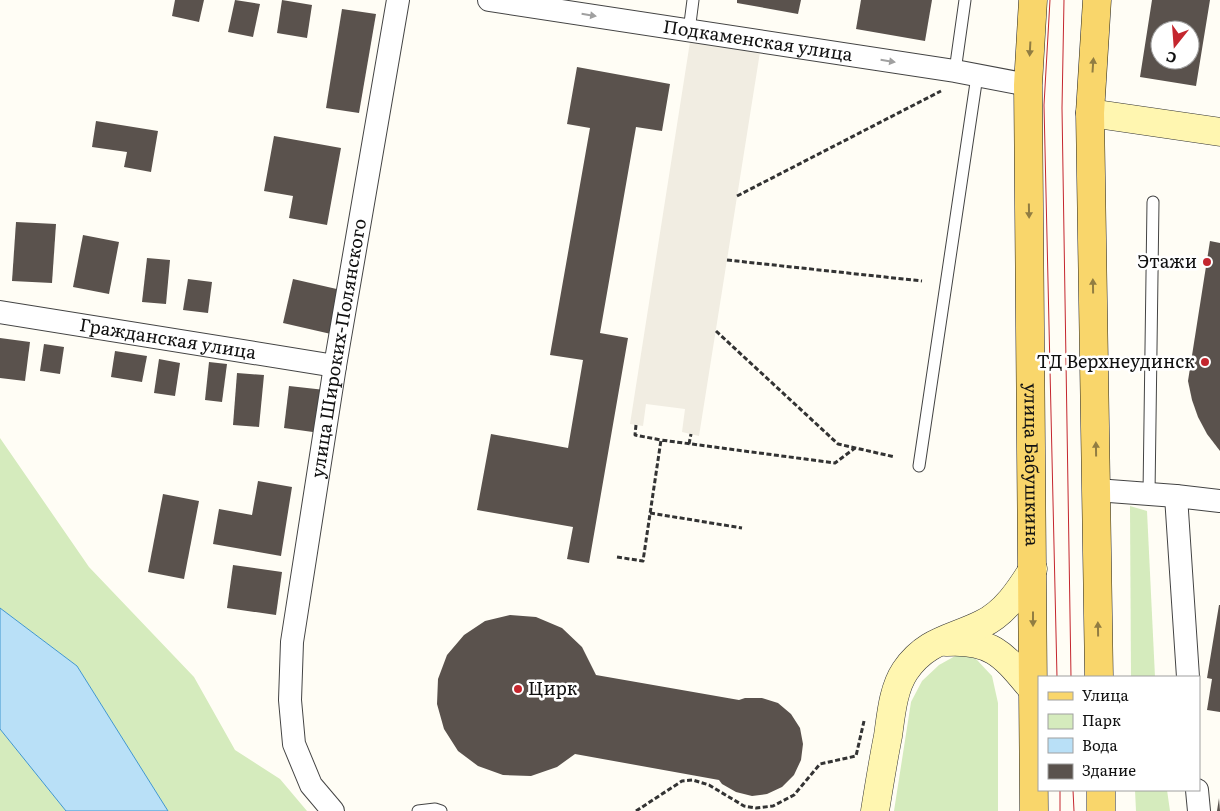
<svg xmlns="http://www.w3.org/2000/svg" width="1220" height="811" font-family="Literata,serif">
<rect width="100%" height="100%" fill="#fffdf5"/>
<!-- green -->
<g fill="#d5ebbd">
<polygon points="0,438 89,567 194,677 235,750 280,779 307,811 168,811 77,666 0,608"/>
<polygon points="1130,506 1147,511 1155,677 1131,677"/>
<polygon points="957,655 971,656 977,660 992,676 998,703 998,811 894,811 911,702 922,681 939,665"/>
<polygon points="0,729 66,811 0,811"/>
<polygon points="1135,790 1167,790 1170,811 1136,811"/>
</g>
<!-- plaza -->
<polygon fill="#f1ede2" points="690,42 760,52 699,436 682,432 685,409 646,404 643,426 630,424"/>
<!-- water -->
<polygon fill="#b9e0f7" stroke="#3f96cf" points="0,608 77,666 168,811 66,811 0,729"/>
<!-- building -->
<g fill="#5a524d" fill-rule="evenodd">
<polygon points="175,0 204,0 199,22 172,16"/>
<polygon points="235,0 260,4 253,37 228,32"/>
<polygon points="282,0 312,5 307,38 277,33"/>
<polygon points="737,0 801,0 798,14 737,3"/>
<polygon points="861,0 932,0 925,41 856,29"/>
<path d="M1152,0h58l-14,86 -56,-9zM1160,30h30v30h-30z"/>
<polygon points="342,9 376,14 359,113 326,108"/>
<polygon points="577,67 670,84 662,131 636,127 600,333 628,338 589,563 567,559 573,527 477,510 491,434 568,448 583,360 550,355 590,128 567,124"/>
<polygon points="96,121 158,131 151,172 124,167 127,152 92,147"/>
<polygon points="274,136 341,148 327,225 289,218 293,196 264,191"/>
<polygon points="16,222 56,224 52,283 12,281"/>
<polygon points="83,235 119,242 109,294 73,287"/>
<polygon points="1210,241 1220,243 1220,451 1207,434 1198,417 1192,400 1188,381"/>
<polygon points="147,258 170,260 166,304 142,302"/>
<polygon points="188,279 212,282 208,313 183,310"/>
<polygon points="293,279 341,290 331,334 283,323"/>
<polygon points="0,338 30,342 25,381 0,378"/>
<polygon points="44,344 64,347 60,374 40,371"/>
<polygon points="115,351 147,356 142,382 111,377"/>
<polygon points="159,359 180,363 175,396 154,393"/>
<polygon points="209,362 227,364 222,402 205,400"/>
<polygon points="237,373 264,375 259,427 233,425"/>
<polygon points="289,386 325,390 320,433 284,428"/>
<polygon points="258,481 292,487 281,556 213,544 219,509 252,515"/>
<polygon points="163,494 199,501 184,579 148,572"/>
<polygon points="233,565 282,572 276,615 227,608"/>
<polygon points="1219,605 1220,605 1220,712 1207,710 1212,679 1207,678"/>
<polygon points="510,615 536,617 562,628 582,647 596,675 739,700 745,698 762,698 778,703 791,714 800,728 803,744 801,760 794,775 782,787 767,794 752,796 736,792 722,784 719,780 575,754 557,767 531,776 503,775 478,766 458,751 444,729 437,704 438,679 447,655 464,635 485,621"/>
<polygon points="1219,798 1220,811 1217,811"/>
</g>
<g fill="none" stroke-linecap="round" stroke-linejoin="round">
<!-- lane casing -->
<g stroke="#444" stroke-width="13">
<g id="lane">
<polyline points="689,31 693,0"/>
<polyline points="955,71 965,0"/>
<polyline points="919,466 977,76"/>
<polyline points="1149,494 1153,202"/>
<polyline points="418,811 435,809 441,811"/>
</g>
</g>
<!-- street casing -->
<g stroke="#444" stroke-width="24">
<g id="street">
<path id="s1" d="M489,0l466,71 73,14"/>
<path id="s2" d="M0,312l335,54"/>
<polyline points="1096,490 1176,496 1220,501"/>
<polyline points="1176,496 1188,677"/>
<polyline points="1197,790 1199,811"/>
<path id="s3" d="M333,811l-22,-26 -17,-41 -4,-44 2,-58 43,-276 63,-366"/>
</g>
</g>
<!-- secondary casing -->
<g stroke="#333" stroke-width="29">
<g id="secondary">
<polyline points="1090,113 1220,132"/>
<path d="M946,642c48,-3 59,15 87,48"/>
<path d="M875,811c4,-25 8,-50 13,-75 3,-21 5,-47 17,-65 21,-31 47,-32 77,-47 23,-11 38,-34 51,-55"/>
</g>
</g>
<!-- primary casing -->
<g stroke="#222" stroke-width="29">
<g id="primary">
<path id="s4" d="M1033,0l-5,85 6,726"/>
<polyline points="1097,0 1090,113 1099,677"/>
<polyline points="1101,790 1101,811"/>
</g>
</g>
<!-- path -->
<g stroke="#333" stroke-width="3" stroke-dasharray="5 2.5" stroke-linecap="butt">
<polyline points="737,196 941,91"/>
<polyline points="727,260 922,281"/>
<polyline points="716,331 838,444 895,457"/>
<polyline points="636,425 635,435 661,440"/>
<polyline points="689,444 691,434"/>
<polyline points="650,513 742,528"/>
<polyline points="617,557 643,561 661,440 835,463 855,448"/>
<polyline points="636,811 682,781 693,780 709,785 744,806 756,808 773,806 794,795 820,764 856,756 864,721"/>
</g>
<!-- lane -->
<use href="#lane" stroke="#fff" stroke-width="11"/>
<!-- street -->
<use href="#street" stroke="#fff" stroke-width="22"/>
<!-- secondary -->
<use href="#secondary" stroke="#fff6b0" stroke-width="28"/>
<!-- primary -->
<use href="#primary" stroke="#f9d66b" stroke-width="28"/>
<!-- tram -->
<g stroke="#c4262e" stroke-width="1">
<polyline points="1050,0 1044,105 1057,677"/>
<polyline points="1064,0 1062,108 1071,677"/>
<polyline points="1060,790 1060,811"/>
<polyline points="1073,790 1074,811"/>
</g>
</g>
<!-- one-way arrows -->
<defs><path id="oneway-solid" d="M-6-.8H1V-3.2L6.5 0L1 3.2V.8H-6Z" transform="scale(1.25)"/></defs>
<g fill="#a0a0a0">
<use href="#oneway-solid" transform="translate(589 15) rotate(9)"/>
<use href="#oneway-solid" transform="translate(888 61) rotate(9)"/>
</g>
<g fill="#917d42">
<use href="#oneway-solid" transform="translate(1030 49) rotate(93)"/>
<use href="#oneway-solid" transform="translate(1093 65) rotate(-86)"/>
<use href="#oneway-solid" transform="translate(1029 211) rotate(89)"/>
<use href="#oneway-solid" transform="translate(1093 286) rotate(-91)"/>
<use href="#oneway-solid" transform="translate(1096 449) rotate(-91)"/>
<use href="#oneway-solid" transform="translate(1033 619) rotate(90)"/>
<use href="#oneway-solid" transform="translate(1098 629) rotate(-91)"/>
</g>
<!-- markers -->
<g fill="#c4262e" stroke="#fff" stroke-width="2">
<circle cx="1207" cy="262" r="5"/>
<circle cx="1205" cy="362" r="5"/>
<circle cx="518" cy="689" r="5"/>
</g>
<g text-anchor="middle" stroke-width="5" stroke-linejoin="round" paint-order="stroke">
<!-- street labels -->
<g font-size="18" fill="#111" stroke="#fff">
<text dy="6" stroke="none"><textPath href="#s1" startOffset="272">Подкаменская улица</textPath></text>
<text dy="6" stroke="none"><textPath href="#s2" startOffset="170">Гражданская улица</textPath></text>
<text dy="6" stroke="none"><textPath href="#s3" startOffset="478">улица Широких-Полянского</textPath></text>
<text dy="6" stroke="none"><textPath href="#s4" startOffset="465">улица Бабушкина</textPath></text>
</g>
<!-- poi labels -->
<g font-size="18" fill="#111" stroke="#fff" text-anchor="end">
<text x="1197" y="268">Этажи</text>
<text x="1195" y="368">ТД Верхнеудинск</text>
<text x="528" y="695" text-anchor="start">Цирк</text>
</g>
</g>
<!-- legend -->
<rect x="1038" y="676" width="162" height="115" fill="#ffffff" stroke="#a0a0a0"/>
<rect x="1048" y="692" width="25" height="8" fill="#f9d66b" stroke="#a0a0a0"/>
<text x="1082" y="701" font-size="15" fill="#111111">Улица</text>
<rect x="1048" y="714" width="25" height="15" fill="#d5ebbd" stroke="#a0a0a0"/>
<text x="1082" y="726" font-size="15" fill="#111111">Парк</text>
<rect x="1048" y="738" width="25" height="15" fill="#b9e0f7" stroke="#a0a0a0"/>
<text x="1082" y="751" font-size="15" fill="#111111">Вода</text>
<rect x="1048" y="764" width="25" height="15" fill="#5a524d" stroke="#a0a0a0"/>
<text x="1082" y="776" font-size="15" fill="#111111">Здание</text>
<!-- north arrow -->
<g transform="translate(1175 45) rotate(197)"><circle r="24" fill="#ffffff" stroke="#a0a0a0"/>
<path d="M0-4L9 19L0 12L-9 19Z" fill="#c4262e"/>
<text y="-8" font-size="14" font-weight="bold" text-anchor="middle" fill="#111111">С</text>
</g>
</svg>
